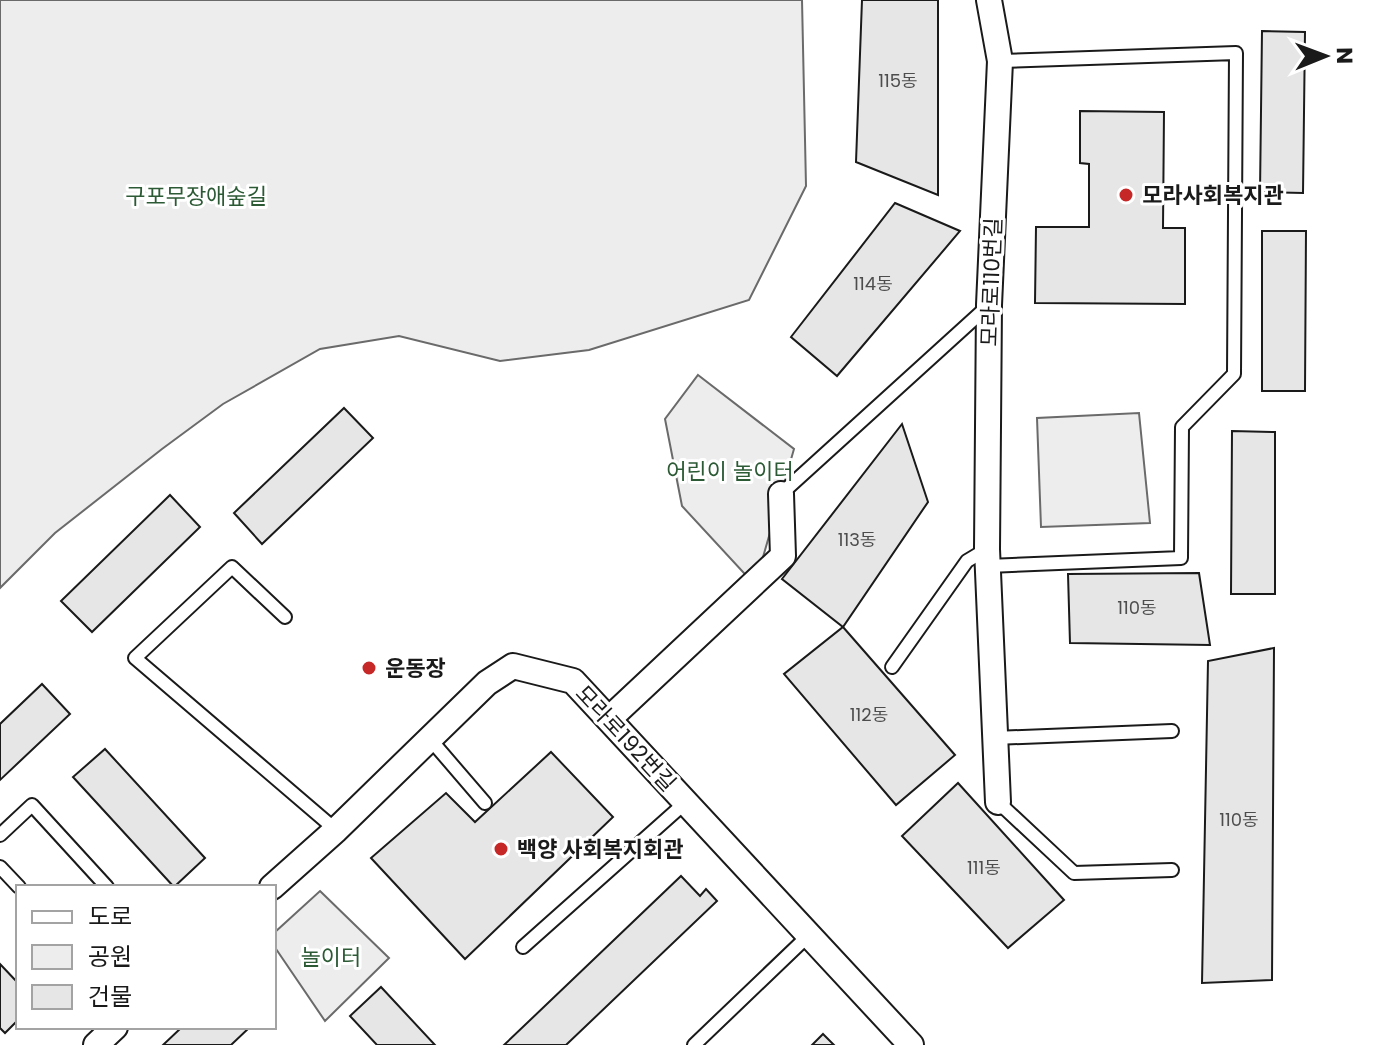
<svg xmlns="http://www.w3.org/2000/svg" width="1381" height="1045" font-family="Poppins,'Noto Sans KR',sans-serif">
<rect width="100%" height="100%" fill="#fff"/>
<!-- green -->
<g fill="#ededed" stroke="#6a6a6a" stroke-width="2">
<polygon points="0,0 802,0 806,186 749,300 589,350 500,361 399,336 320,349 223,404 162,449 55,533 0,588"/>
<polygon points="698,375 794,449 755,585 682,506 665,419"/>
<polygon points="1139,413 1150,523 1041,527 1037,418"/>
<polygon points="320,891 389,958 325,1021 274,946 274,933"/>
</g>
<!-- building -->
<g fill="#e6e6e6" stroke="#1a1a1a" stroke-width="2">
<polygon points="862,0 938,0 938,195 856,162"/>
<polygon points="1262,31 1305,32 1303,193 1260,192"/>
<polygon points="1080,111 1164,112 1163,228 1185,228 1185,304 1035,303 1036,227 1089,227 1089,164 1080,163"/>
<polygon points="895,203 960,231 837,376 791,337"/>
<polygon points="1262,231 1306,231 1305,391 1262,391"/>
<polygon points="344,408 373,438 262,544 234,513"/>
<polygon points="902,424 928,502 843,627 782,579"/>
<polygon points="1232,431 1275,432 1275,594 1231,594"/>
<polygon points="170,495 200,527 92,632 61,601"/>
<polygon points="1199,573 1210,645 1070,643 1068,574"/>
<polygon points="843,627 955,755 896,805 784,674"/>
<polygon points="1274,648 1272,980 1202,983 1208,661"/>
<polygon points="42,684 70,714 0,780 0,724"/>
<polygon points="105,749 205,858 174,887 73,777"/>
<polygon points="551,752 613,817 465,959 371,858 446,793 475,822"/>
<polygon points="958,783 1064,900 1008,948 902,836"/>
<polygon points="681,876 700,896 706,889 717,901 566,1045 504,1045"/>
<polygon points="0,964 18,983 18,1020 5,1033 0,1028"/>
<polygon points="381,987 435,1045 377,1045 350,1016"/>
<polygon points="182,1027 250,1027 231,1045 163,1045"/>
<polygon points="823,1034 834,1045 812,1045"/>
</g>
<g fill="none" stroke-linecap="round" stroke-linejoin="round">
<!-- lane casing -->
<g stroke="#1a1a1a" stroke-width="16">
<g id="lane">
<polyline points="781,494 987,307"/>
<polyline points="988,566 1181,558 1182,427 1234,374 1236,53 1000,61"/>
<polyline points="285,617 232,567 135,658 336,830"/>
<polyline points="892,667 967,561 987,549"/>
<polyline points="994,738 1172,731"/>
<polyline points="430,739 485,803"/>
<polyline points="998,802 1074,873 1172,870"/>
<polyline points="0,835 32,805 107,887"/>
<polyline points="0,867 19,887"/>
<polyline points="523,947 686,802"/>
<polyline points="694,1045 810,934"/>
</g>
</g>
<!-- street casing -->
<g stroke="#1a1a1a" stroke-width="28">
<g id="street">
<polyline points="989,0 1000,61 989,305 987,549 998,802"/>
<polyline points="609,719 783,556 781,494"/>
<polyline points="272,887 336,830 487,683 513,666 573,681 911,1045"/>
<polyline points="96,1045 115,1027"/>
</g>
</g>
<!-- lane -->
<use href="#lane" stroke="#fff" stroke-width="12"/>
<!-- street -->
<use href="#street" stroke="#fff" stroke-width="24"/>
</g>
<!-- markers -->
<g fill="#c62828" stroke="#fff" stroke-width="3">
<circle cx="1126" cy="195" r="8"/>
<circle cx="369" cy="668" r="8"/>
<circle cx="501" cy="849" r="8"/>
</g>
<g text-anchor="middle" stroke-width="6" stroke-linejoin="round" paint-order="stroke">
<!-- number labels -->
<g font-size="18" fill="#4d4d4d">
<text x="898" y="87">115동</text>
<text x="873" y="290">114동</text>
<text x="857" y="546">113동</text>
<text x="1137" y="614">110동</text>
<text x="869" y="721">112동</text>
<text x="1239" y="826">110동</text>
<text x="984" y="874">111동</text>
</g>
<!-- poi labels -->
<g font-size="22" font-weight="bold" fill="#1a1a1a" stroke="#fff" text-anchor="start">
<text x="1142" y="203">모라사회복지관</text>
<text x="385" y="676">운동장</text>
<text x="517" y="857">백양 사회복지회관</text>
</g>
<!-- park labels -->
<g font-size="22" fill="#2b5a34" stroke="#fff">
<text x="196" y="204">구포무장애숲길</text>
<text x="730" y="479">어린이 놀이터</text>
<text x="331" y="965">놀이터</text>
</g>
<!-- street labels -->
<g font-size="22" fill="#1a1a1a" stroke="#fff">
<text transform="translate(991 282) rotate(-88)" y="8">모라로110번길</text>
<text transform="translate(626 738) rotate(47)" y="8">모라로192번길</text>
</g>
</g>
<!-- legend -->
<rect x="16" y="885" width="260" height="144" fill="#ffffff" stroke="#a3a3a3" stroke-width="2"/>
<rect x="32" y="911" width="40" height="12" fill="#ffffff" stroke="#a3a3a3" stroke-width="2"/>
<text x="88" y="925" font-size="24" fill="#1a1a1a">도로</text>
<rect x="32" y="945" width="40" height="24" fill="#ededed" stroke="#a3a3a3" stroke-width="2"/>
<text x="88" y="965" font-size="24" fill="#1a1a1a">공원</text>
<rect x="32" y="985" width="40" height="24" fill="#e6e6e6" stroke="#a3a3a3" stroke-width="2"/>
<text x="88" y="1005" font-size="24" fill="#1a1a1a">건물</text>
<!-- north arrow -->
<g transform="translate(1325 56) rotate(89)" stroke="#ffffff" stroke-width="6" paint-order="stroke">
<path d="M0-6L14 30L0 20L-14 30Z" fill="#1a1a1a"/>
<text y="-12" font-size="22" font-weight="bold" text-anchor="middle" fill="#1a1a1a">N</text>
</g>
</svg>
